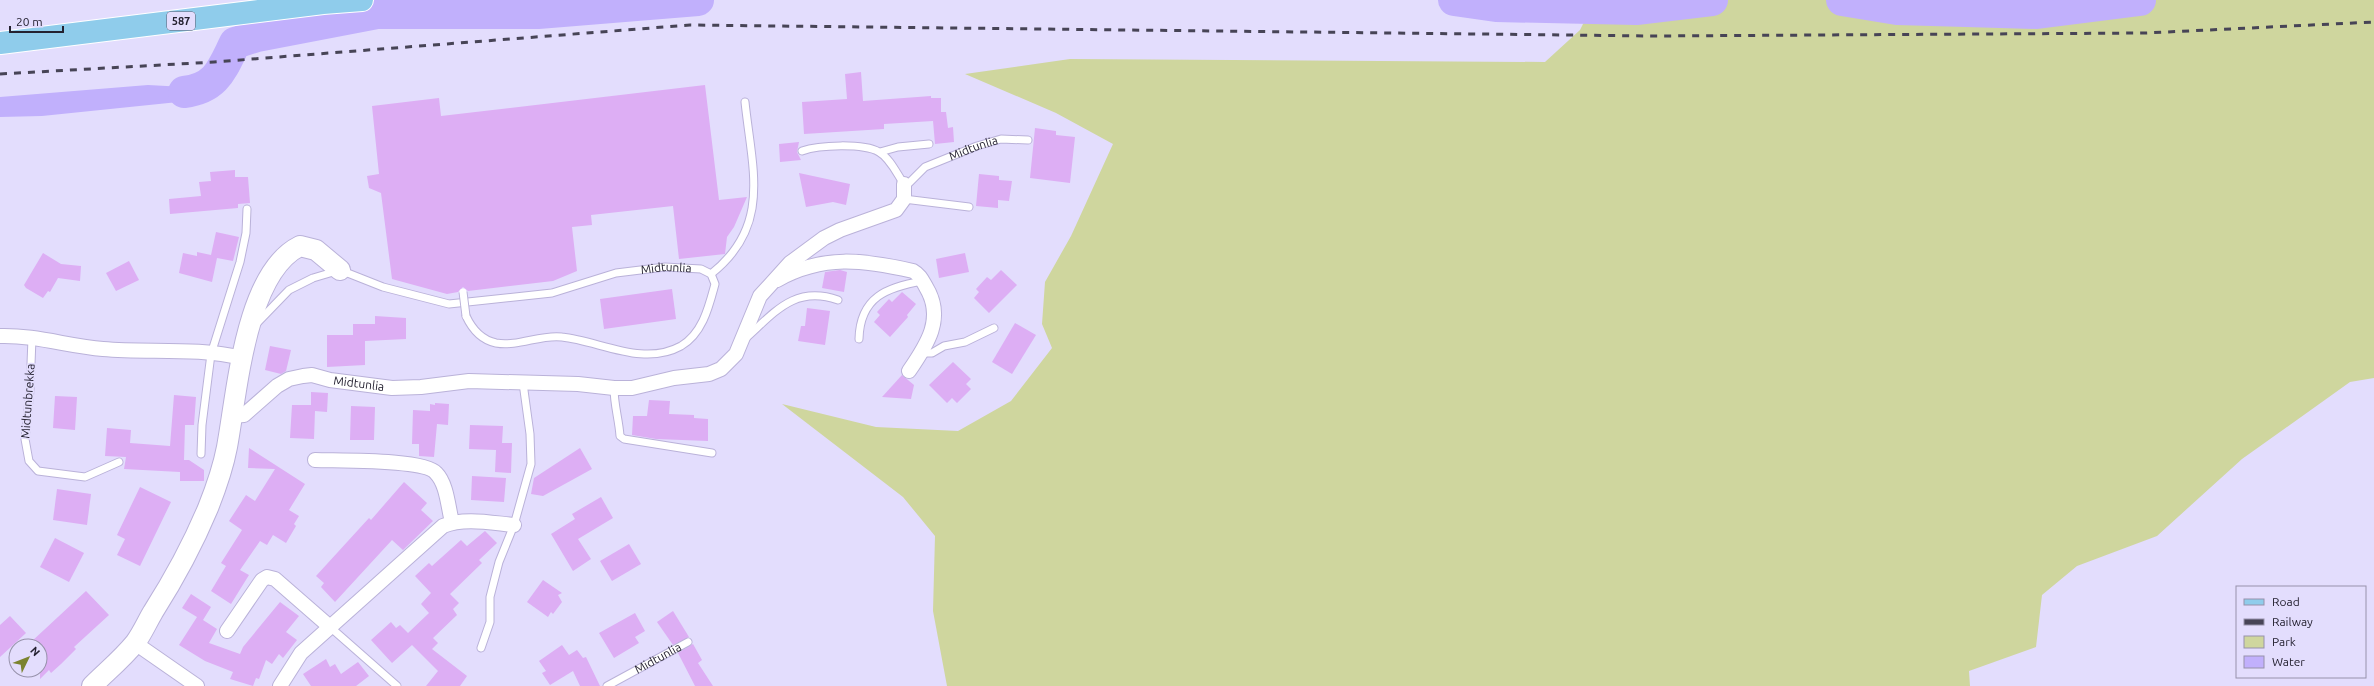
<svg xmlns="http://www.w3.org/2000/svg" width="2374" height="686" font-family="Ubuntu,sans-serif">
<rect width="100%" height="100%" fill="#e3ddfd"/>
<!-- green -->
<polygon fill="#cfd69e" points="1595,0 2374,0 2374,378 2350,382 2242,459 2157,536 2077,566 2042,595 2036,647 1969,671 1970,686 947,686 933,611 935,536 903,497 782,404 876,427 958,431 1011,401 1052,348 1042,324 1045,282 1071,236 1113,144 1056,113 965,74 1070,59 1545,62 1580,30"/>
<!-- water -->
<polygon fill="#c1b0fc" points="214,71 229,71 212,94 188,101 42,116 0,117 0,97 148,85 185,87 202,82"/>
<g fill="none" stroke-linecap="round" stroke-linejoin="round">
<!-- river -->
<g stroke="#c1b0fc" stroke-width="32">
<polyline points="1454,0 1496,6 1636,9 1712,0"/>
<polyline points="1842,0 1897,9 2037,13 2140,0"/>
<path d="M184,92c33,-4 38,-23 51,-49l22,-7 120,-23h161l160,-13"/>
</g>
</g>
<!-- building -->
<g fill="#ddaef4">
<polygon points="861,72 863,101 931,96 931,98 941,98 941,112 946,112 948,128 953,127 954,142 935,144 933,121 884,124 884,129 804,134 802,102 847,99 845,74"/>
<polygon points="705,85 719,200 747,197 734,227 727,237 725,254 679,259 673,206 591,215 592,225 572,227 577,271 553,281 468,291 463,287 458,292 447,294 392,279 381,193 369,188 367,176 379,174 372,106 439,98 441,116"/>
<polygon points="1035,128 1056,131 1056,135 1075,137 1070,183 1030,178"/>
<polygon points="799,142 797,152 801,160 780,162 779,144"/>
<polygon points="235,170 235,177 248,177 250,203 238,204 238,208 170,214 169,199 201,196 199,182 211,181 210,172"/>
<polygon points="799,173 850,184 846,205 833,202 806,207"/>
<polygon points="979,174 999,176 999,180 1012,181 1009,201 998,200 998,208 976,206"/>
<polygon points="216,232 239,237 233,261 217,258 212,282 179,273 183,253 197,256 197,252 211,255"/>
<polygon points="43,253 61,264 81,266 80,281 58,278 50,292 48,291 43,298 26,288 24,285"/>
<polygon points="965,253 969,272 939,278 936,259"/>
<polygon points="129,261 139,280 116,291 106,273"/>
<polygon points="840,270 847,272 844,292 822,288 825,272"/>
<polygon points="1001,270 1017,285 989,313 974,298 979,292 976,289 987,277 991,280"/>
<polygon points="672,289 676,319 604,329 600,299"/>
<polygon points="902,292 916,304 907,315 908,317 890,337 874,322 880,315 877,312 889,299 892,302"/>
<polygon points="807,308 830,311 825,345 798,341 801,326 805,326"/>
<polygon points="375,316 406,318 406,339 365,341 365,365 327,367 327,335 353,335 353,324 375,324"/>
<polygon points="1015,323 1036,335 1012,374 992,362"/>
<polygon points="270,346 291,350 286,371 281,374 265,370"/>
<polygon points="953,362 971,379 966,384 971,389 957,403 952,398 947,403 929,385"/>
<polygon points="902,375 914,385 911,399 882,397"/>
<polygon points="311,392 328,393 327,412 315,411 314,439 290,438 292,405 311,405"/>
<polygon points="174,395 196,397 194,425 185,425 184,460 189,460 204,470 204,481 180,481 180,472 124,469 126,457 105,456 107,428 131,430 130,443 170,446"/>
<polygon points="55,396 77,397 75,430 53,428"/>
<polygon points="649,400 670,401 669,414 694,415 694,418 708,419 708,441 656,439 632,435 633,416 647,416"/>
<polygon points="435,403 449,404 448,425 437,424 434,457 419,456 419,444 412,444 413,410 430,411 430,404 435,405"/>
<polygon points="351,406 375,407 374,440 350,440"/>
<polygon points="470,425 503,426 502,443 512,443 511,473 495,472 496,450 469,449"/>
<polygon points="249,448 305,484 289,510 299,516 294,524 296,526 286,543 273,535 267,545 260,541 240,570 249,575 231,604 211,591 226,566 221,563 242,530 229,521 246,495 255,501 275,469 248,468"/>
<polygon points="580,448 592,469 543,496 531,494 534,478"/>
<polygon points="472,476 506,478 504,502 471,500"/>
<polygon points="404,482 427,503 421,510 433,521 403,550 392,540 335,602 321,587 324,583 316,576 369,518 371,520"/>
<polygon points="140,487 171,502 140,566 117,555 125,539 117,535"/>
<polygon points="57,489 91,494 87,525 53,520"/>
<polygon points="601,497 613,518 578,539 591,559 573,571 551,534 575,519 572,514"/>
<polygon points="485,531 497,543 479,560 482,563 450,594 459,603 453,609 457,615 433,638 438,643 432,649 467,676 460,686 426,686 438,671 412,645 392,663 371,640 391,622 396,628 400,625 408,633 429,613 421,604 431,593 415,576 429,563 432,566 461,540 467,546"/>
<polygon points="55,538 84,553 69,582 40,567"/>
<polygon points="629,544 641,564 612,581 600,561"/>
<polygon points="543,580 562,593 558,595 562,602 553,614 551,612 548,617 527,602"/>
<polygon points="86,591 109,615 74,647 76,649 61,664 51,673 49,670 40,679 40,646 35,646 31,642"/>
<polygon points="191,594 211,607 203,620 217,629 209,643 240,654 243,647 280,602 299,616 286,632 297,640 283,658 279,654 272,664 266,660 259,679 256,678 253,686 230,679 233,672 205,661 179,645 197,617 182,608"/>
<polygon points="673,611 689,637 673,645 657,622"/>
<polygon points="635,613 645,631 635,637 639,643 614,658 599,633"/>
<polygon points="10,616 26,633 0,657 0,625"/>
<polygon points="693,644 702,660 698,663 713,686 695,686 678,653"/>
<polygon points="562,645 569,655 577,650 583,658 586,657 600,686 580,686 573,671 550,685 542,673 546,671 539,661"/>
<polygon points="326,659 330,667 335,664 341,674 358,662 369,676 356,686 311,686 303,674"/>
</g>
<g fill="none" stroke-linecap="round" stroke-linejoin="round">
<!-- lane casing -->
<g stroke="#bab2d9" stroke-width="9">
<g id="lane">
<path id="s1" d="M802,151c17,-6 61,-8 77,1 11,6 18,22 25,32l5,-1 16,-16 52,-21 24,-7 27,1"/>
<polyline points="880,152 898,147 929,144"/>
<polyline points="904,199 969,207"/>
<path d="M711,274c61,-48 41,-105 34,-172"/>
<path id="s2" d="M258,322l31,-32 24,-12 27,-8 43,17 66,17 103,-11 64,-20 49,-6 36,2 10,5 4,10c-6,22 -12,49 -34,62 -38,21 -81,-5 -119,-9 -21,-3 -44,10 -66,6 -14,-3 -24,-14 -30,-27"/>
<polyline points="32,338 30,390 25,439 29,461 38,471 85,477 119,462"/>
<path d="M746,338c29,-26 49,-53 92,-38"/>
<path d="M859,339c1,-42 28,-52 64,-58"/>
<polyline points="922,353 932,353 944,346 965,342 994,328"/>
<path d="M614,388c0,17 5,32 6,48l4,3 88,14"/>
<polyline points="201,454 202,425 211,354 240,262 246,233 247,209"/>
<polyline points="330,627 397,686"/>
<polyline points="481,648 490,622 490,597 499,562 514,525 531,464 530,434 523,383"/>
<path id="s3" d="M607,686l81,-44"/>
</g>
</g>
<!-- street casing -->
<g stroke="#bab2d9" stroke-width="16">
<g id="street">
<path d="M777,280c47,-26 86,-20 136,-9 7,4 9,9 13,16 19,31 1,58 -17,84"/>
<path d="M0,336c35,-1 68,10 103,13 46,4 94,-2 139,9"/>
<path id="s4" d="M232,416l12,-1 33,-29 12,-7 14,-3 9,-1 18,5 62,8 29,-1 48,-6 109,3 36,4h18l42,-10 35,-4 12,-5 15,-15 24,-58 30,-33 34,-25 16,-8 56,-20 8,-11v-15"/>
<path d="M315,460c22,1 109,-1 121,13 11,11 12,34 16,49"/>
<polyline points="227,631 262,580 267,577 275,579 330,627"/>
<polyline points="135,643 197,686"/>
<path d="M280,686l21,-33 142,-127c21,-9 49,-3 71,-1"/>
</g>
</g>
<!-- secondary casing -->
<g stroke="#bab2d9" stroke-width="22">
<path id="secondary" d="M92,686c14,-14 30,-27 43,-43 7,-9 12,-21 18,-31 21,-33 40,-68 55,-104 8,-20 15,-40 19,-61 10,-53 18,-174 73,-201l16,4 24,20"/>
</g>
<!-- primary casing -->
<g stroke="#fff" stroke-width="24">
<polyline id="primary" points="0,43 323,3 362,0"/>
</g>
<!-- lane -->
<use href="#lane" stroke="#fff" stroke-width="7"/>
<!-- street -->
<use href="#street" stroke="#fff" stroke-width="14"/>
<!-- secondary -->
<use href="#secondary" stroke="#fff" stroke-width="20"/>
<!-- primary -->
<use href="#primary" stroke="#8fcceb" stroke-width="22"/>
<!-- rail -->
<polyline stroke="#474456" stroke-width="3" stroke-dasharray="7 7" stroke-linecap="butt" points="0,74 214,62 690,25 1654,36 2146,33 2374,22"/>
<!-- lane-bridge casing -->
<g stroke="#bab2d9" stroke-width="9" stroke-linecap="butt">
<polyline id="lane-bridge" points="463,292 466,316"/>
</g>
<!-- lane-bridge -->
<use href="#lane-bridge" stroke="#fff" stroke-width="7"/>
</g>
<g text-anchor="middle" stroke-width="3.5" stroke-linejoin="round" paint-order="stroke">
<!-- shield labels -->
<rect fill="#e3ddfd" stroke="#5d596e" stroke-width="1" x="167" y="12" width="28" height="18" rx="3"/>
<g font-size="11" font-weight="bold" fill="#242130">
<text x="181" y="25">587</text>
</g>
<!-- street labels -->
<g font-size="12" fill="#242130" stroke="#e3ddfd">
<text dy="4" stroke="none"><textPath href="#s1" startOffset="199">Midtunlia</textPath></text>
<text dy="4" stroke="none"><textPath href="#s2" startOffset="435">Midtunlia</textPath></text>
<text dy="4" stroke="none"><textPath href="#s4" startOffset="141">Midtunlia</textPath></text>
<text transform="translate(28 401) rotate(-86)" y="4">Midtunbrekka</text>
<text dy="4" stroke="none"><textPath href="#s3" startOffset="58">Midtunlia</textPath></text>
</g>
</g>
<!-- legend -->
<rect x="2236" y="586" width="130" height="92" fill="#e3ddfd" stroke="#9792ab"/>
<rect x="2244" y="599" width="20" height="6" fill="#8fcceb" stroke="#9792ab"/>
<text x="2272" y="606" font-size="12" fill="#242130">Road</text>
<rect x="2244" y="619" width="20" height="6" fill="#474456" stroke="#9792ab"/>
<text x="2272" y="626" font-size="12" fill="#242130">Railway</text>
<rect x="2244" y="636" width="20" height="12" fill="#cfd69e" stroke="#9792ab"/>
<text x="2272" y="646" font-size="12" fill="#242130">Park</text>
<rect x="2244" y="656" width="20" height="12" fill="#c1b0fc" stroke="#9792ab"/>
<text x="2272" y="666" font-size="12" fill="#242130">Water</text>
<!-- north arrow -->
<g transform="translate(28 658) rotate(47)"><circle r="19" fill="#e3ddfd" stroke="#9792ab"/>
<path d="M0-3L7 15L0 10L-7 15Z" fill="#7b832f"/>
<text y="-6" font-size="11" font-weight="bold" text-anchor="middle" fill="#242130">N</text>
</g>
<!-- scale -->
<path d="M10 26v6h53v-6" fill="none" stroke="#242130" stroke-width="2"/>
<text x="16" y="26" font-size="12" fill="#242130" stroke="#e3ddfd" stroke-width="3" paint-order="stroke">20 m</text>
</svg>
